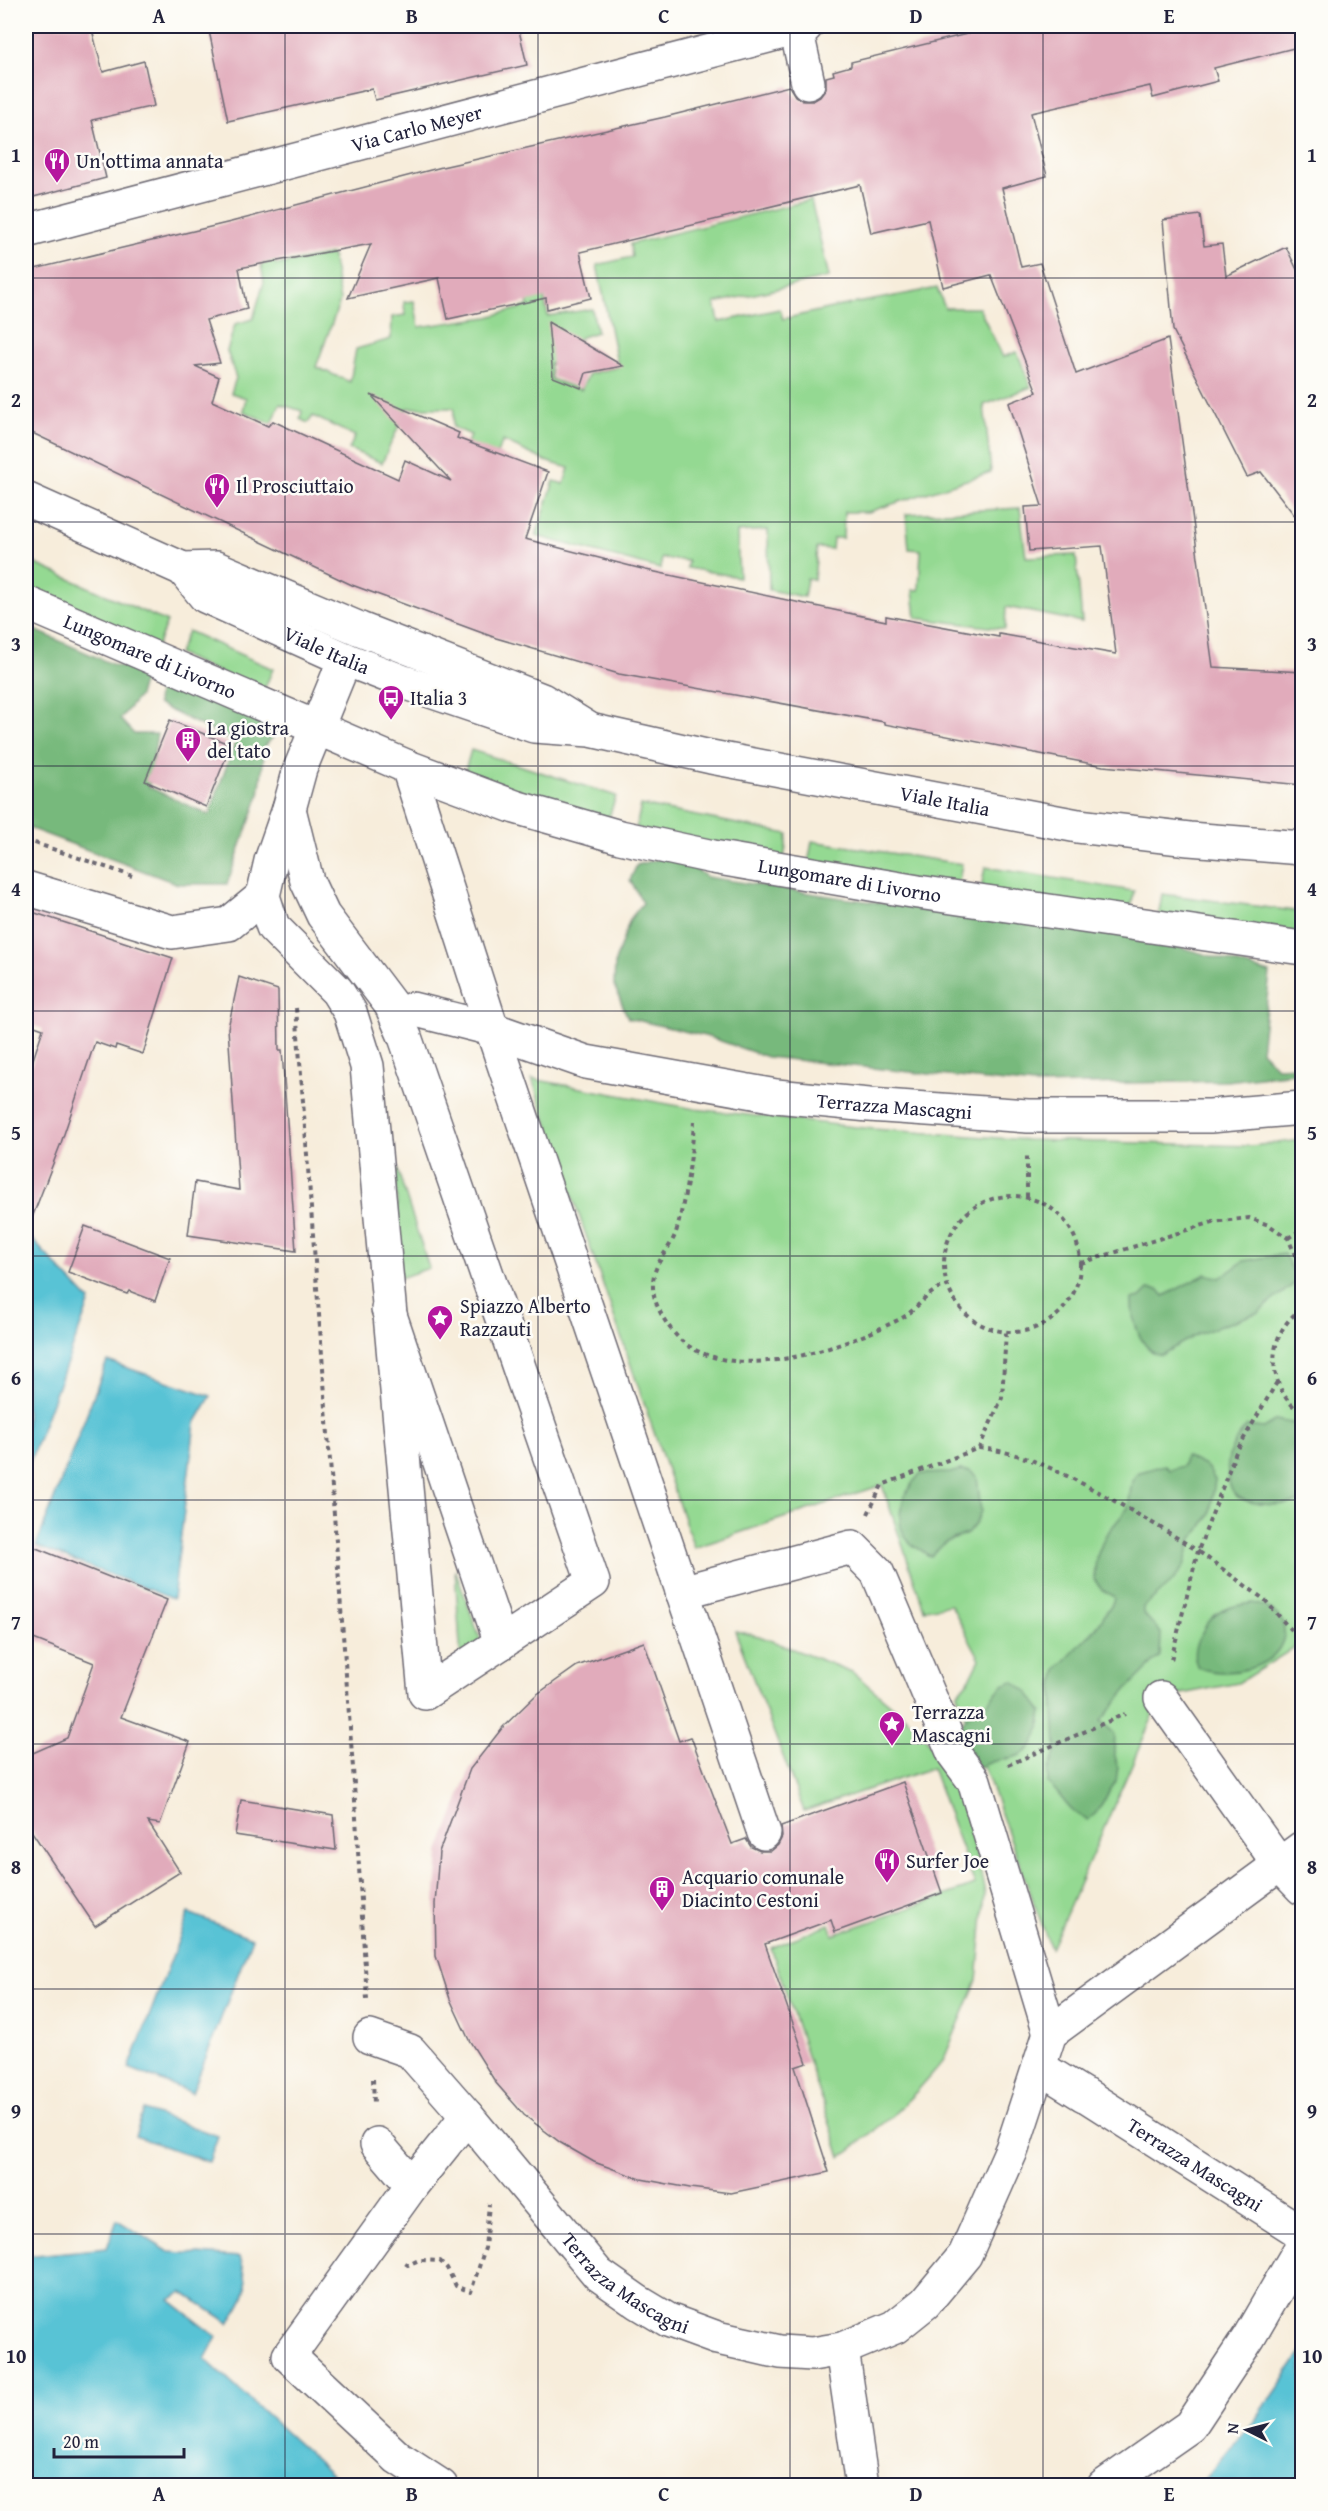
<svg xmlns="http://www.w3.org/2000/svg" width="1328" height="2511" font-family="'Gentium Book Plus',serif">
<rect width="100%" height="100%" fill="#fdfcf7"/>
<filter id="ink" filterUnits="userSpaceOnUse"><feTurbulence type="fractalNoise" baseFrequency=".0167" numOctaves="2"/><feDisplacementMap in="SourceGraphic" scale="12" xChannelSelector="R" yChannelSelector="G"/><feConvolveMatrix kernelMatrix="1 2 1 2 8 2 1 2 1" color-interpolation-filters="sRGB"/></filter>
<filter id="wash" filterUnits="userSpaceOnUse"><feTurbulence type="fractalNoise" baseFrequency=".008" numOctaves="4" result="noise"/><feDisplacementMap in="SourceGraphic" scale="24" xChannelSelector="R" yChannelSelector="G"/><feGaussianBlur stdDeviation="1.35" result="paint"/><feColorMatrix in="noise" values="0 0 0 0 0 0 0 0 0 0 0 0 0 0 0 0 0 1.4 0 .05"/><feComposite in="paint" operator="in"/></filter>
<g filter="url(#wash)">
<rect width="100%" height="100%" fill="#f7eddb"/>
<!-- green -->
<g fill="#94d992" stroke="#5b7e66" stroke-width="1.5">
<polygon points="811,200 829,277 715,303 719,322 780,309 783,319 836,307 937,288 945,308 979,308 1003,357 1017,352 1031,387 984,405 991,472 868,512 844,512 843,538 833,538 832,549 817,548 814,580 807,579 804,597 769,590 768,530 737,532 739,577 687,568 688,561 662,558 660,569 536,536 554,481 564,484 569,468 548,462 503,441 491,465 462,452 471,435 453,427 454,408 407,408 382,463 349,449 355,436 313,416 308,423 300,419 302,411 280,404 272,424 243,411 246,398 231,393 236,378 227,351 235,324 253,319 264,282 261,264 275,260 276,265 332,254 340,301 316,367 350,382 356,349 391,339 392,317 405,315 404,302 414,301 419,327 488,317 528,306 523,275 538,271 548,316 592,309 597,332 579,338 587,369 550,363 551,379 581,390 589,374 618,367 597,265 632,257 630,244"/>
<polygon points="1020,508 1026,557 1076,555 1082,622 1006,607 1005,629 916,618 913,590 919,590 921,550 909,549 906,514"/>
<polygon points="27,560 167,622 157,646 26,588"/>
<polygon points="188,631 273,669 263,692 178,654"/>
<polygon points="471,750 616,796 608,820 464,774"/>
<polygon points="641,805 788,834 784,858 636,828"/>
<polygon points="812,841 962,864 958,888 808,864"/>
<polygon points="985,867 1134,891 1130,914 981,889"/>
<polygon points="1162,894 1302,912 1302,937 1158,918"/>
<polygon points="532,1079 695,1109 873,1129 1027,1140 1251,1146 1302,1140 1302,1643 1238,1683 1161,1698 1051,1949 957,1694 971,1677 980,1659 951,1605 924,1609 882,1485 694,1548"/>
<polygon points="395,1162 429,1268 400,1278"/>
<polygon points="455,1569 482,1644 461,1662"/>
<polygon points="735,1631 759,1636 852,1672 921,1730 967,1805 985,1893 977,1980 943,2061 918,2090 891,2117 841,2157 771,1948 829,1924 833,1935 975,1885 932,1768 804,1811"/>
</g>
<!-- forest -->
<g fill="#77b97c" stroke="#4c6e5c" stroke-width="1.5">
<polygon points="26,626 114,665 146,671 139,696 120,719 134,734 157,734 149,787 209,815 235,742 157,704 159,678 257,712 280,729 265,746 259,795 227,884 178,884 26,827"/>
<polygon points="675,854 707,877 842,898 1145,937 1270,973 1261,1051 1277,1067 1302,1066 1302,1072 1227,1081 1034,1085 767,1057 709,1037 628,1018 614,985 615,962 630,919 643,903 630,880 637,865"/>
<path d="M1284,1254l14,26c-12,12 -27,20 -39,32l-63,23 -35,20c-21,-4 -30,-37 -29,-56l8,-2 8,-8 11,1 5,6 42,-22 14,4 24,-17z"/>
<path d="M1276,1420l20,4 6,6v71c-20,5 -45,6 -64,-4 -5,-3 -8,-10 -9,-16 -5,-23 3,-38 18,-55l16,2z"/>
<path d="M1185,1456l22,11 8,13 -5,33 -10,17 -8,8 -8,28 -12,16 -29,25v6l18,20 -1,23 -33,33 -26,32 14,13 -1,19 4,13 -2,15 -20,32 -8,7c-22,-9 -23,-22 -40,-37v-10l8,-23 -3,-61 4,-20 39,-41 17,-26 1,-5 -12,-7 -8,-11 2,-20 9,-23 23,-28 4,-27 5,-8 27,-8 5,5 14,-4z"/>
<path d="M960,1470l10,1 7,6 4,34 -5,12 -9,11 -21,8 -15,14c-6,-1 -6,-4 -12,-7 -31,-17 -19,-55 1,-75l30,-1z"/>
<path d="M1253,1603c6,2 16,4 21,9 8,6 11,15 10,24 -6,34 -60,43 -86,31 -6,-11 -4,-20 2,-31 12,-25 26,-30 53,-33z"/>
<path d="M1013,1681l15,11 14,20c-3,25 -8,43 -36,47 -11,2 -18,3 -27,9l-19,-27 3,-21 8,-7 16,-10 16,-18z"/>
</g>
<!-- water -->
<g fill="#59c3d5" stroke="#3e7288" stroke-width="1.5">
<polygon points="26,1233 90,1301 26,1472"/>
<polygon points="107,1361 211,1396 195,1423 173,1599 36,1546"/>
<polygon points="189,1913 252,1938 192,2093 129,2068"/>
<polygon points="144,2110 218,2136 209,2162 135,2136"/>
<path d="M117,2220l52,32 71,5c11,34 8,37 -11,66l-47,-31 -12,8 47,37 -12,22 139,126h-318v-229l81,-8z"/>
<polygon points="1302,2352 1302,2485 1199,2485 1256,2419"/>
</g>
<g id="blocks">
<!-- building -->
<g fill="#e1abbb" fill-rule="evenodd">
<polygon points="26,26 91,26 103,72 144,61 154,106 92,120 106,178 26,199"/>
<polygon points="208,26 518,26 527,65 375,100 372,89 228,121"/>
<path d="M1000,26h302v20l-88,22 4,13 -65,17 -3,-12 -119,27 16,63 -45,12 19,79 19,-4 36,111 92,-35 45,328 89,5v113l-199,-19 -219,-42v-2l-265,-48 -123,-36 -144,-53 -326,-155v-159l205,-49 211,-55 223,-50 124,-31 6,10 8,5h10l7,-4 6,-8v-12l8,-2 -1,-4 18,-5v-4zM860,185l11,48 57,-13 15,67 48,-12 46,117 -28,11 33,103 -17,1 4,44 73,-5 14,108 -117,-20v3l-113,-21v5l-240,-51 -121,-31 23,-67 -91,-34 2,-5 -88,-38 80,86 -46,-21 -7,19 -125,-58 -5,5 -56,-25 7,-24 -24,-11 25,-3 -14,-43 41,-11 -8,-41 132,-24 -23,54 91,-20 9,41 98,-21 1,11 44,-11 -11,-46z"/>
<polygon points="1200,215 1204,246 1222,244 1226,276 1286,247 1302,280 1302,525 1261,472 1247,477 1173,330 1163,220"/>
<polygon points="548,322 623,366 586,373 581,388 553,377"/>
<polygon points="170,720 231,745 206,807 145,781"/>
<polygon points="26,910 173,958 143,1054 116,1045 115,1049 95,1042 61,1143 28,1228 26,1228 26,1081 43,1029 26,1023"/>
<polygon points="239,977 278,990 279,1050 282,1050 296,1251 188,1235 195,1182 239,1190 228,1028"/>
<polygon points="85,1226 170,1258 155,1301 129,1291 127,1294 68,1272"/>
<polygon points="26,1544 167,1600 121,1717 190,1742 160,1824 148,1822 180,1872 95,1926 26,1823 26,1756 67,1738 94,1663 26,1636"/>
<polygon points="644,1642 679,1741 691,1737 732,1844 746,1839 751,1847 760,1851 771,1851 778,1845 782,1837 781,1826 903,1782 942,1893 835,1932 831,1920 765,1944 807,2063 795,2067 829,2172 731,2193 690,2188 641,2179 594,2162 561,2143 524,2115 496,2083 469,2040 450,1999 436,1956 435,1904 439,1852 470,1769 503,1727 536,1695 577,1666"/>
<polygon points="241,1800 333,1815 336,1850 235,1835"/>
</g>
</g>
</g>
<g filter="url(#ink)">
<use href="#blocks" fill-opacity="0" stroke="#6d6973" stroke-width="1.5"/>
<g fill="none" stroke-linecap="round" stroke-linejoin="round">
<!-- minor casing -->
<g stroke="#6d6973" stroke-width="36">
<g id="minor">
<polyline points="796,28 808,83"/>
<path id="s1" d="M26,231l780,-205"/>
<path id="s2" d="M26,603l382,164 107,40 105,30 93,20 205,35 384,56"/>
<polyline points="345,659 300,769 289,809 271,861 263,896 273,927 337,991 350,1012 367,1066 425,1693 501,1643"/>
<polyline points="408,767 492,1029 764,1833"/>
<polyline points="289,809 307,881 323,915 391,1005 405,1037 593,1582 501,1643 388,1309"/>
<polyline points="26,888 172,932 229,924 263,896"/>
<path id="s3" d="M412,1009l80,20 94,33 190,34 93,9 159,11h182l92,-8"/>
<polyline points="682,1592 852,1547 877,1572 954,1754 974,1781 1050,2033"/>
<polyline points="1161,1698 1279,1864 1302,1888"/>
<polyline points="370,2037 410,2051 467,2116"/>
<polyline points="1039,2067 1084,2095"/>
<path id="s4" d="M1087,2096l215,137"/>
<path id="s5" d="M449,2139l18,-23 131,158 40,28 30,18 49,18 32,7 31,7 32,2 30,-5 53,-22 30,-24 40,-48 47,-106 38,-116 252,-185"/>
<polyline points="377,2144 412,2185 289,2356 398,2458 441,2486"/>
<polyline points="412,2185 445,2144"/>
<polyline points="842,2349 861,2479"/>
<polyline points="1104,2486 1190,2426 1249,2337 1302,2246"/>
</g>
</g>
<!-- major casing -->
<g stroke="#6d6973" stroke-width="36">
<g id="major">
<polyline points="26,499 183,569 216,568 360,629 542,700 587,728"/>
<path id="s6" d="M183,569l22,27 140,63 59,23 130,44 56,4 121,27 367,69 111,13 113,9"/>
</g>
</g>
<!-- path -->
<g stroke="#6d6973" stroke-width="4" stroke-dasharray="4.5 4.5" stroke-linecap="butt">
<polyline points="26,840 132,876"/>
<polyline points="296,1008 353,1768 367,2000"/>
<path d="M694,1121c-2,36 -8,74 -17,108 -6,22 -25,32 -24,58 0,19 17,44 30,55 57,44 161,5 217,-23 18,-9 27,-29 48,-34"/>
<circle cx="1012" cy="1264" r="68"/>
<polyline points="1027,1197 1027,1156"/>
<polyline points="1288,1238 1302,1229"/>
<polyline points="1081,1263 1213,1222 1249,1218 1269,1225 1288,1238 1300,1266 1302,1281"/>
<path d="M1302,1309c-38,24 -36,81 0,104"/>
<polyline points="1277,1382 1236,1452 1198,1551 1265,1600 1302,1643"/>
<path d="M979,1448c41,4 68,18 104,36 40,21 77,43 115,67l-27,109"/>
<polyline points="868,1514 882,1485 979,1448 1002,1398 1006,1332"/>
<polyline points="1008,1765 1125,1714"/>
<polyline points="373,2079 374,2104"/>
<polyline points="405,2263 408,2265 419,2260 440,2261 447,2268 456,2286 471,2292 485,2248 489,2204"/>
</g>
<!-- minor -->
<use href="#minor" stroke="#fff" stroke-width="33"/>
<!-- major -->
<use href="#major" stroke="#fff" stroke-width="33"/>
</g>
</g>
<!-- grid -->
<path fill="none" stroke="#22223b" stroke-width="1.5" stroke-opacity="0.55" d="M285,26v2460M538,26v2460M790,26v2460M1043,26v2460M26,278h1276M26,522h1276M26,766h1276M26,1011h1276M26,1256h1276M26,1500h1276M26,1744h1276M26,1989h1276M26,2234h1276"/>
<!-- icons -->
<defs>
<g id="restaurant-pin" transform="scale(1.35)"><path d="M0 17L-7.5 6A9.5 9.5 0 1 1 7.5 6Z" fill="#b5179e" stroke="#fdfcf7"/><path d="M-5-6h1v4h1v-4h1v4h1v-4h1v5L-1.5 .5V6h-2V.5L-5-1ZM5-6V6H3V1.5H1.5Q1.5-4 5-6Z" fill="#fff"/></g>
<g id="bus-pin" transform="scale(1.35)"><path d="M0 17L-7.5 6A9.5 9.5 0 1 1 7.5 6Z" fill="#b5179e" stroke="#fdfcf7"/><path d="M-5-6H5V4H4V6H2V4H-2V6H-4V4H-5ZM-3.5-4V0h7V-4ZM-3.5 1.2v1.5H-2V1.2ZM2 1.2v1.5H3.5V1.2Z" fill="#fff"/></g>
<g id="building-pin" transform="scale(1.35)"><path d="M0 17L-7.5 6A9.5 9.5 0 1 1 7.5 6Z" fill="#b5179e" stroke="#fdfcf7"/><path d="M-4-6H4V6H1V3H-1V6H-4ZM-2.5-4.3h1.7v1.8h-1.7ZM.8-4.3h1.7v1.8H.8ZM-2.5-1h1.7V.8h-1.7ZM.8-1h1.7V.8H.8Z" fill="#fff"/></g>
<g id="sight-pin" transform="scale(1.35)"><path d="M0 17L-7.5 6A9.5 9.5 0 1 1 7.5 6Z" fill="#b5179e" stroke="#fdfcf7"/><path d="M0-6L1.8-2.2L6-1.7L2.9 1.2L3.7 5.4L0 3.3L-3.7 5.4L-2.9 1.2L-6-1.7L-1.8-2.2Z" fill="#fff"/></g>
</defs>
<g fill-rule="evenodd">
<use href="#restaurant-pin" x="57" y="161"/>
<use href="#restaurant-pin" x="217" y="486"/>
<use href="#bus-pin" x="391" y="698"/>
<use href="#building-pin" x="188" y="740"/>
<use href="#sight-pin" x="440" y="1318"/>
<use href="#sight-pin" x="892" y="1724"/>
<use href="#restaurant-pin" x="887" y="1861"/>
<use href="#building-pin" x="662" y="1889"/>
</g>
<g text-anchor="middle" stroke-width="5" stroke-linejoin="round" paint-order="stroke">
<!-- street labels -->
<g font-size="20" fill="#22223b" stroke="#fdfcf7">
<text dy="7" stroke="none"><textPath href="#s1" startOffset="404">Via Carlo Meyer</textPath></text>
<text dy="7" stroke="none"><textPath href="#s6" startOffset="168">Viale Italia</textPath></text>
<text dy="7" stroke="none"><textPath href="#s2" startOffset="135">Lungomare di Livorno</textPath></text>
<text dy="7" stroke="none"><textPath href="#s6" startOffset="807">Viale Italia</textPath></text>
<text dy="7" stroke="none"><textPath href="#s2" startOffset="873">Lungomare di Livorno</textPath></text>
<text dy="7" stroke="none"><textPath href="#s3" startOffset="494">Terrazza Mascagni</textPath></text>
<text dy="7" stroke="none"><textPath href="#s4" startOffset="128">Terrazza Mascagni</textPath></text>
<text dy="7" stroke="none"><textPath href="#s5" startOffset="262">Terrazza Mascagni</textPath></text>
</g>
<!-- poi labels -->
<g font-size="20" fill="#22223b" stroke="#fdfcf7" text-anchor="start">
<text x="76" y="168">Un'ottima annata</text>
<text x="236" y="493">Il Prosciuttaio</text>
<text x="410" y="705">Italia 3</text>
<text x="207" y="735">La giostra<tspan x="207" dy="23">del tato</tspan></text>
<text x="460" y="1313">Spiazzo Alberto<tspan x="460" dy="23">Razzauti</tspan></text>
<text x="912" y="1719">Terrazza<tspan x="912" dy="23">Mascagni</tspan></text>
<text x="906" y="1868">Surfer Joe</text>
<text x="682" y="1884">Acquario comunale<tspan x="682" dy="23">Diacinto Cestoni</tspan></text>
</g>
</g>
<!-- margin -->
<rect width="1328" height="2511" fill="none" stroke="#fdfcf7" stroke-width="66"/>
<!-- north arrow -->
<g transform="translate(1247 2430) rotate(276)" stroke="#fdfcf7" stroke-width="4.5" paint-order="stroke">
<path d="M0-4.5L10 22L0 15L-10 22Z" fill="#22223b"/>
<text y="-9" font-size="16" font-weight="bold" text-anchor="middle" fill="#22223b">N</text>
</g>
<!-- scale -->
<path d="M54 2448v9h130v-9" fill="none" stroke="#22223b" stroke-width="3"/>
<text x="63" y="2448" font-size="18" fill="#22223b" stroke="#fdfcf7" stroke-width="4.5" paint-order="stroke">20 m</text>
<rect x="33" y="33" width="1262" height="2445" fill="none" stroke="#22223b" stroke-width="2"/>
<g font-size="20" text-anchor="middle" font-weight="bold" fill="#22223b">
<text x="159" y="23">A</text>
<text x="412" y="23">B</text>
<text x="664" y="23">C</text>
<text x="916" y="23">D</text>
<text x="1169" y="23">E</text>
<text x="16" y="162">1</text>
<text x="1312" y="162">1</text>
<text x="16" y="407">2</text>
<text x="1312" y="407">2</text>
<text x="16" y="651">3</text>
<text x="1312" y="651">3</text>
<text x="16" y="896">4</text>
<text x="1312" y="896">4</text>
<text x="16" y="1140">5</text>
<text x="1312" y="1140">5</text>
<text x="16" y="1385">6</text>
<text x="1312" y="1385">6</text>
<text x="16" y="1629">7</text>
<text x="1312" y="1629">7</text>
<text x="16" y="1874">8</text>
<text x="1312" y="1874">8</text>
<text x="16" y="2118">9</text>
<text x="1312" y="2118">9</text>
<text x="16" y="2363">10</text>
<text x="1312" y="2363">10</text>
<text x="159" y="2501">A</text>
<text x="412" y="2501">B</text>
<text x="664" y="2501">C</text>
<text x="916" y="2501">D</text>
<text x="1169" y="2501">E</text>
</g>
</svg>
